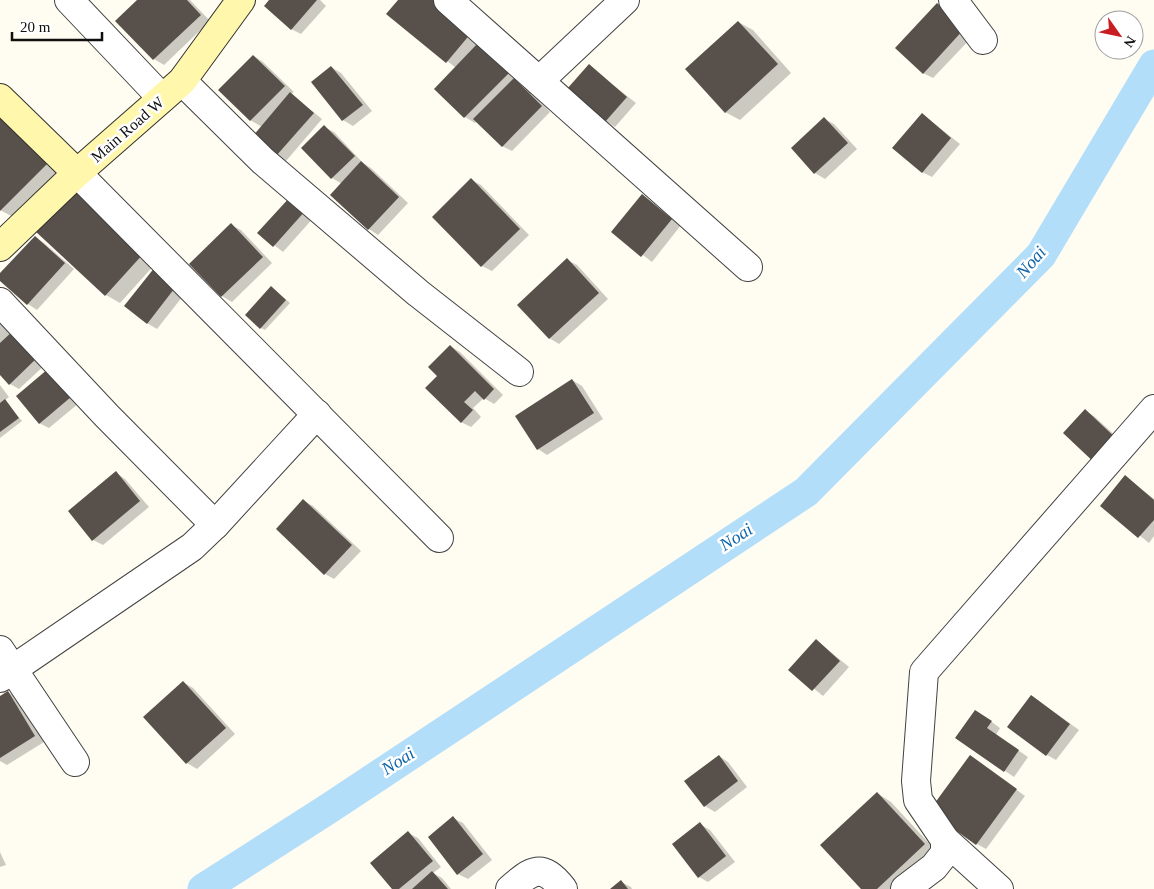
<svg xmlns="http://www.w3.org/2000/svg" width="1154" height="889" font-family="Georgia,serif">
<rect width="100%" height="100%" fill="#fffcf1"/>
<!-- shadow -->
<g fill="#0003">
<polygon points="139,0 190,0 210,21 164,65 154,59 117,21"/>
<polygon points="271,0 320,0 326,6 301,34 291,29"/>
<polygon points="399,0 434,0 481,38 519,78 516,81 524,85 550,112 512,151 502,146 477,121 475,123 465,117 436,89 456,68 388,14"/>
<polygon points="937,4 947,10 974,35 933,78 923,73"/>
<polygon points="738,22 753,30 791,73 740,120 725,112"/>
<polygon points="254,56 263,62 294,92 291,94 322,119 286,161 277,155 262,127 250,120"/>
<polygon points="589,66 636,103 615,127 606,121"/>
<polygon points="331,67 341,73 372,111 353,126 343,120 313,82"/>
<polygon points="0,112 60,172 15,218 0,210"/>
<polygon points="922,114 960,144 932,177 922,172"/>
<polygon points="824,119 834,124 857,149 825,179 815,173 792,148"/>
<polygon points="324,127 334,132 363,163 371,168 408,203 378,235 369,229 331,195 342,184 332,178 302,148"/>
<polygon points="471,180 481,185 529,235 492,271 482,266 434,217"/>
<polygon points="72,189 157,262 120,303 106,295"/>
<polygon points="642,196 681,225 652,262 613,232"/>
<polygon points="291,197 315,216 283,252 259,233"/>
<polygon points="231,225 241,230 272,263 232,302 222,296 191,264"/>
<polygon points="35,237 44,243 74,269 37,310 28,304 0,279 0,275"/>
<polygon points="567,260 577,265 608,299 559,344 549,338"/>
<polygon points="159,264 190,287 157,329 147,323"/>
<polygon points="275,290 290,303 265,330 261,328"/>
<polygon points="0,309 47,363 19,389 10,384 0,373"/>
<polygon points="450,346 460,352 503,395 494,404 484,398 473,408 481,417 471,427 461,422"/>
<polygon points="48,371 79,403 49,428 39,423"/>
<polygon points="572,380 582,386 603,419 547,455 538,449"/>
<polygon points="0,385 9,397 4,401 22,421 0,438"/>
<polygon points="1086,411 1095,417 1130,449 1109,471"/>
<polygon points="116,473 125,479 149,507 103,545 93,540"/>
<polygon points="1126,477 1154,499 1154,536 1149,543 1102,505"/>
<polygon points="304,501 313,506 361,551 334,579 325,574"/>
<polygon points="816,640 849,667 823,696 790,669"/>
<polygon points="183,682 193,688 235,734 197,769 187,763 145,717"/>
<polygon points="8,692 18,698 44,742 7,765 0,761 0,697"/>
<polygon points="1032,696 1079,730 1056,760 1047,755"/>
<polygon points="985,717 1000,728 996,735 1028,757 1014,777 957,738"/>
<polygon points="719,756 728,762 747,787 715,812 705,806"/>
<polygon points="971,757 1025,796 986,849 977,844"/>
<polygon points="877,793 891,802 938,853 899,889 862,889"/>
<polygon points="453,818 463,823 492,860 468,879 458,874"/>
<polygon points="700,824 710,830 735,862 708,882 699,877"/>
<polygon points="408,833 418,838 441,867 433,873 442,878 451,889 393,889"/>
<polygon points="0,852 6,865 0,867"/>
<polygon points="621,882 631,887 632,889 612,889"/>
</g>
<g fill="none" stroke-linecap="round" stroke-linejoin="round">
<!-- canal -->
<polyline stroke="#b2defa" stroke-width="31" points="203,889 331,807 806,492 1041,255 1154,65"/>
</g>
<!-- building -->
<g fill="#58504a">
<polygon points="137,0 187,0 201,15 153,60 115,21"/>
<polygon points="269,0 317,0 291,30 264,6"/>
<polygon points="398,0 433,0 472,32 446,63 386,14"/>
<polygon points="937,3 965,28 923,74 895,48"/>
<polygon points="738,21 778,64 725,113 685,69"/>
<polygon points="479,42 510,72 464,118 434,89"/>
<polygon points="253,55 285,86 250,121 218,90"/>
<polygon points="589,64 627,97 605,122 567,89"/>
<polygon points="331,66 363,105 342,121 311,82"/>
<polygon points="514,78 542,106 502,147 473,119"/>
<polygon points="290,92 314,113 276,156 253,136"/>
<polygon points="922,113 951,138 922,173 892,148"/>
<polygon points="0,117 47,164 0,211"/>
<polygon points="824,117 848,143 814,174 791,148"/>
<polygon points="324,125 355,156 331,179 301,148"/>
<polygon points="361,161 399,197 368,230 330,195"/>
<polygon points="471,178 520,229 481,267 432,217"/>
<polygon points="72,187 144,253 105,296 34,230"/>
<polygon points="642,194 672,219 641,257 611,232"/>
<polygon points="291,196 306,210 273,247 257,233"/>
<polygon points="231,223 263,257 221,297 189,264"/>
<polygon points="35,236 65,263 27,305 0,281 0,273"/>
<polygon points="567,258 599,293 549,339 517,305"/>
<polygon points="159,262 181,280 147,324 124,306"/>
<polygon points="271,286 286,300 260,329 245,315"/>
<polygon points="14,330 38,357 9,385 0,375 0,343"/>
<polygon points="450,345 494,389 484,400 475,391 464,402 473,410 461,423 425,388 437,376 428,367"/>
<polygon points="48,369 71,397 39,424 16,396"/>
<polygon points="572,379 594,413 537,450 515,416"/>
<polygon points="5,399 19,418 0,432 0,403"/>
<polygon points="1085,409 1121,443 1099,467 1063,433"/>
<polygon points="116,471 140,501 92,541 68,511"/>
<polygon points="1125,475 1154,500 1154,520 1138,538 1100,506"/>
<polygon points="303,499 352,545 324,575 276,529"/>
<polygon points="816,639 840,661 812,691 788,670"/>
<polygon points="183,681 226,728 186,764 143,717"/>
<polygon points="8,691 35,736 0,758 0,696"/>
<polygon points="1031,695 1070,724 1046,756 1007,727"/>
<polygon points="975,710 992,721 987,728 1019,750 1004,772 955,738"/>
<polygon points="719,755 738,781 704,807 684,781"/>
<polygon points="970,755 1017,789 976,845 929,811"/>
<polygon points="877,792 925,844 877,889 861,889 820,845"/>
<polygon points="453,816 483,854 457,875 428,837"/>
<polygon points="700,822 726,856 698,878 672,844"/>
<polygon points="408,831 433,861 399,889 392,889 370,863"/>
<polygon points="432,871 448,889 412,889"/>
<polygon points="621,880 628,889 610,889"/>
</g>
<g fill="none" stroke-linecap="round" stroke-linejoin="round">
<!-- street casing -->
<g stroke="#424242" stroke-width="30">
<g id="street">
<polyline points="69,0 162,98"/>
<polyline points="448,0 748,267"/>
<polyline points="953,0 983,40"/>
<polyline points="182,81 263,161 418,293 519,372"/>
<polyline points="539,81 625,0"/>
<polyline points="77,173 439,538"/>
<polyline points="0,302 107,416 215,525 192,547 0,678"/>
<polyline points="215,525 317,414"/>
<polyline points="0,650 75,762"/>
<polyline points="945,840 999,889"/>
<path d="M510,889c22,-19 32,-27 53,0"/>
<polyline points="905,889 934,867 945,853 945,840 918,800 916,781 924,672 1154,409"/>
</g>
</g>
<!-- secondary casing -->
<g stroke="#313131" stroke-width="30">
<g id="secondary">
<polyline points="0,98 77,173"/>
<polyline points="0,247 77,173 182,81 241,0"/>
</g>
</g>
<!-- street -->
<use href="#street" stroke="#fff" stroke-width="28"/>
<!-- secondary -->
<use href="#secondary" stroke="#fff7ac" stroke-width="28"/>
</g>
<g text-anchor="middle" stroke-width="5" stroke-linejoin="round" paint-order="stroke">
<!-- street labels -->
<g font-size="16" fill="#0f0f0f" stroke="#fff">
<text transform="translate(127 129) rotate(-41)" y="6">Main Road W</text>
</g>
<!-- water labels -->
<g font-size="18" font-style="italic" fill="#0f65aa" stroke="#fff">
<text transform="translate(1031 262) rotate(-49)" y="6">Noai</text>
<text transform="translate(736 537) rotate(-33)" y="6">Noai</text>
<text transform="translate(398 761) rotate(-33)" y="6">Noai</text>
</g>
</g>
<!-- north arrow -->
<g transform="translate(1119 35) rotate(123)"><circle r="24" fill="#ffffff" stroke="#9f9f9f"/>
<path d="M0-4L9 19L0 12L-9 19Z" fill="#c91d24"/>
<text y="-8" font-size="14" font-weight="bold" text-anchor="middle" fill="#0f0f0f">N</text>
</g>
<!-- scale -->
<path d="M12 32v8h90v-8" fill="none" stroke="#0f0f0f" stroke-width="2.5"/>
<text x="20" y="32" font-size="15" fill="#0f0f0f" stroke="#ffffff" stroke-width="4" paint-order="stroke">20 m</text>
</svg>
